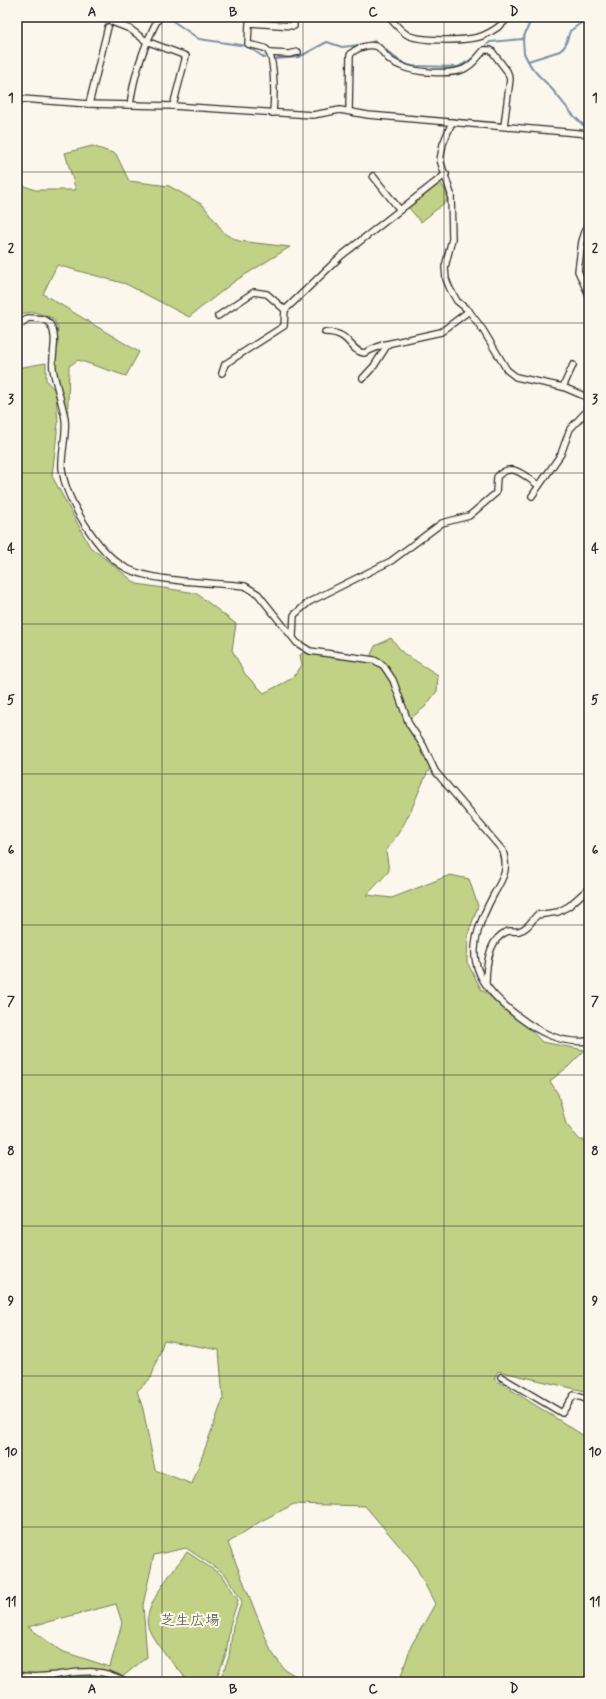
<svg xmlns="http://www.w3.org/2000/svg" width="606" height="1699" font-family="Mynerve,'Klee One',sans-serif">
<rect width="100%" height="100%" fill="#fbf7ec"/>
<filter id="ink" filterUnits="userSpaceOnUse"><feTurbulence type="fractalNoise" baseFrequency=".025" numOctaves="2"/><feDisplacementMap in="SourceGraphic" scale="8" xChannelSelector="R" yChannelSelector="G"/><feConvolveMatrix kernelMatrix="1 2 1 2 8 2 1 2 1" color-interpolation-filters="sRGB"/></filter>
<g filter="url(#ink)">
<!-- green -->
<g fill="#c1d186" stroke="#767e58" fill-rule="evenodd">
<polygon points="92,146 116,154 129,181 169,186 203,205 225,234 239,241 290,247 235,281 189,317 126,284 57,265 43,294 139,352 126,376 78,360 69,366 67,440 55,369 58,328 53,318 34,312 17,314 17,183 35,190 76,190 65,153"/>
<polygon points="440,182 447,193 447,201 421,222 408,207"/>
<path d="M46,363v17l10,12 2,32 -6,52 38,71 47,37 59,9 40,31 -4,26 13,24 19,19 29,-15 9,-13 -2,-10 8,-6 61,10 6,-13 16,-8 12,15 35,22 -1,16 -12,16 -18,14 24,45c-8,14 -13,28 -19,42 -7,16 -16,29 -26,43l3,20 -22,24 25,3 58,-23 19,4 9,27 -10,28 -1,28 14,27 45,36 16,17 43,8 -16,16 -19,15 8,13 8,30 14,16h9v252l-91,-21 -4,8 95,60v243h-190l12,-36 24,-42 -21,-41 -49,-57 -71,-2 -33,17 -33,22 43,108 13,18 22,13h-87l10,-25 4,-31 9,-25 -17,-27 -39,-26 -32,7 -11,50 4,52 -31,25h-99v-1314zM164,1340l55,10 4,49 -31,85 -37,-14 -12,-61 -6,-18 14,-13zM116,1604l6,19 -12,44 -49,-16 -33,-24z"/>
<path d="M187,1552l36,24 15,24 -8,25 -4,29 -11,28h-26c-12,-15 -35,-37 -41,-55 -6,-20 27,-59 39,-75z"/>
</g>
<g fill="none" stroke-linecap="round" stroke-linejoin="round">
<!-- stream -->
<g stroke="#7a91a6" stroke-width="2">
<polyline points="143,17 147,19 170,19 199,39 247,46 265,58"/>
<polyline points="523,39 532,17"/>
<path d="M367,44l8,-3c11,8 25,24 38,25l45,1 11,-6 10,-9"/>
<polyline points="483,48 490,42 523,39 524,53 528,61 560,51 565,46 570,31 585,20"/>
<polyline points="276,59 299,57 327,42 342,47 360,45"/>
<path d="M528,61c5,11 14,17 22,26 13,14 23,32 39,42"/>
</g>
<!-- street casing -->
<g stroke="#2b2b2b" stroke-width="8">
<g id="street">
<path d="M389,17c5,6 11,13 17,17 11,8 63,7 76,2 10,-4 20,-11 27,-19"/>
<polyline points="583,19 586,17"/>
<polyline points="112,22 130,29 146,41 186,56 173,106"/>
<polyline points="269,53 289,54 298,52"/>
<polyline points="17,104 22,99 89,104 173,106 313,115 340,110 368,115 589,134"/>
<polyline points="89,104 108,27"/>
<path d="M130,105c4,-31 14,-60 29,-88"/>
<path d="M349,111l1,-56c5,-7 20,-12 28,-8 3,2 5,6 8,9 3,4 10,8 15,10 14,7 49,9 63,3 9,-4 14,-12 20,-19h7l16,21 3,8 -6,47"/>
<path d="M273,113c1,-12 3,-57 -7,-64 -5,-3 -13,-3 -18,-5l1,-21 45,3 -1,-9"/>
<polyline points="452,122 443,144 440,160 451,194 452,239 445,267 446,279 450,289 457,301 469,311 483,330 507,370 516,377 563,387 589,398"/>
<polyline points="373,176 400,210"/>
<polyline points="589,220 582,241 578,271 589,295"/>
<polyline points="218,316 254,292 267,294 285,310"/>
<path d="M17,327l11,-9c7,0 18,0 22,6 9,14 1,30 3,45 3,17 9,33 12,50 2,16 -4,33 -3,49 3,31 36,85 64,100 29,15 85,14 119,18l13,8 39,49 13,8 64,9 9,5 10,15 16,44 14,21 12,26 68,80c6,19 0,27 -9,43 -30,56 -27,83 25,123 21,16 43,27 70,24"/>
<path d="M325,332c26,0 24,19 39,21l18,-8 59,-13 28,-21"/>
<polyline points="222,373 225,364 284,326 285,310 341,256 446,174"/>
<polyline points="363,378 374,366 388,344"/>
<polyline points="563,387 573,365"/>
<polyline points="532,496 561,454 570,429 585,413 589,405"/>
<path d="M293,636l1,-21 15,-13 82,-41 51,-38 27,-7 27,-23 1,-16c15,-16 26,-2 41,8"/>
<path d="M486,984c0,-17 2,-44 20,-52 4,-2 9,0 13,-1 9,-2 12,-10 18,-16l21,-3 11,-6 20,-18"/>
<polyline points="501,1377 562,1413 574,1395 589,1400"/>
<path d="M17,1675c37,8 74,-16 108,7"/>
</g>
</g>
<!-- street -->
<use href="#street" stroke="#fbf7ec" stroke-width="5.5"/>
</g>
</g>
<!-- grid -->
<path fill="none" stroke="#2b2b2b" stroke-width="1" stroke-opacity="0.55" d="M162,17v1665M303,17v1665M444,17v1665M17,172h572M17,323h572M17,473h572M17,624h572M17,774h572M17,925h572M17,1075h572M17,1226h572M17,1376h572M17,1527h572"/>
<g text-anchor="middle" stroke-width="4" stroke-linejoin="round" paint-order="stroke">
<!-- park labels -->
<g font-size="15" fill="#505442" stroke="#fbf7ec">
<text x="190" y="1625">芝生広場</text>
</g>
</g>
<!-- margin -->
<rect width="606" height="1699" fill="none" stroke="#fbf7ec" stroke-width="44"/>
<rect x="22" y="22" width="562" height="1655" fill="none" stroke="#2b2b2b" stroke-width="1.5"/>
<g font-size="13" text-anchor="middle" font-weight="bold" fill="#2b2b2b">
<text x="92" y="16">A</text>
<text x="233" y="16">B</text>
<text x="373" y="16">C</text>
<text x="514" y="16">D</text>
<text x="11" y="102">1</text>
<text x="595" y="102">1</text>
<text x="11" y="252">2</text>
<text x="595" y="252">2</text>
<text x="11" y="403">3</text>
<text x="595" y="403">3</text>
<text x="11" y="553">4</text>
<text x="595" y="553">4</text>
<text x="11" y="704">5</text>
<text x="595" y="704">5</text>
<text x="11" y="854">6</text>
<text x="595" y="854">6</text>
<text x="11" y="1005">7</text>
<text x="595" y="1005">7</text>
<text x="11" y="1155">8</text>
<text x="595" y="1155">8</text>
<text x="11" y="1305">9</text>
<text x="595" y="1305">9</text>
<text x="11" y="1456">10</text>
<text x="595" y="1456">10</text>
<text x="11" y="1606">11</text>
<text x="595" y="1606">11</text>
<text x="92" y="1693">A</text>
<text x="233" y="1693">B</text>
<text x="373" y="1693">C</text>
<text x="514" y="1693">D</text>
</g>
</svg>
